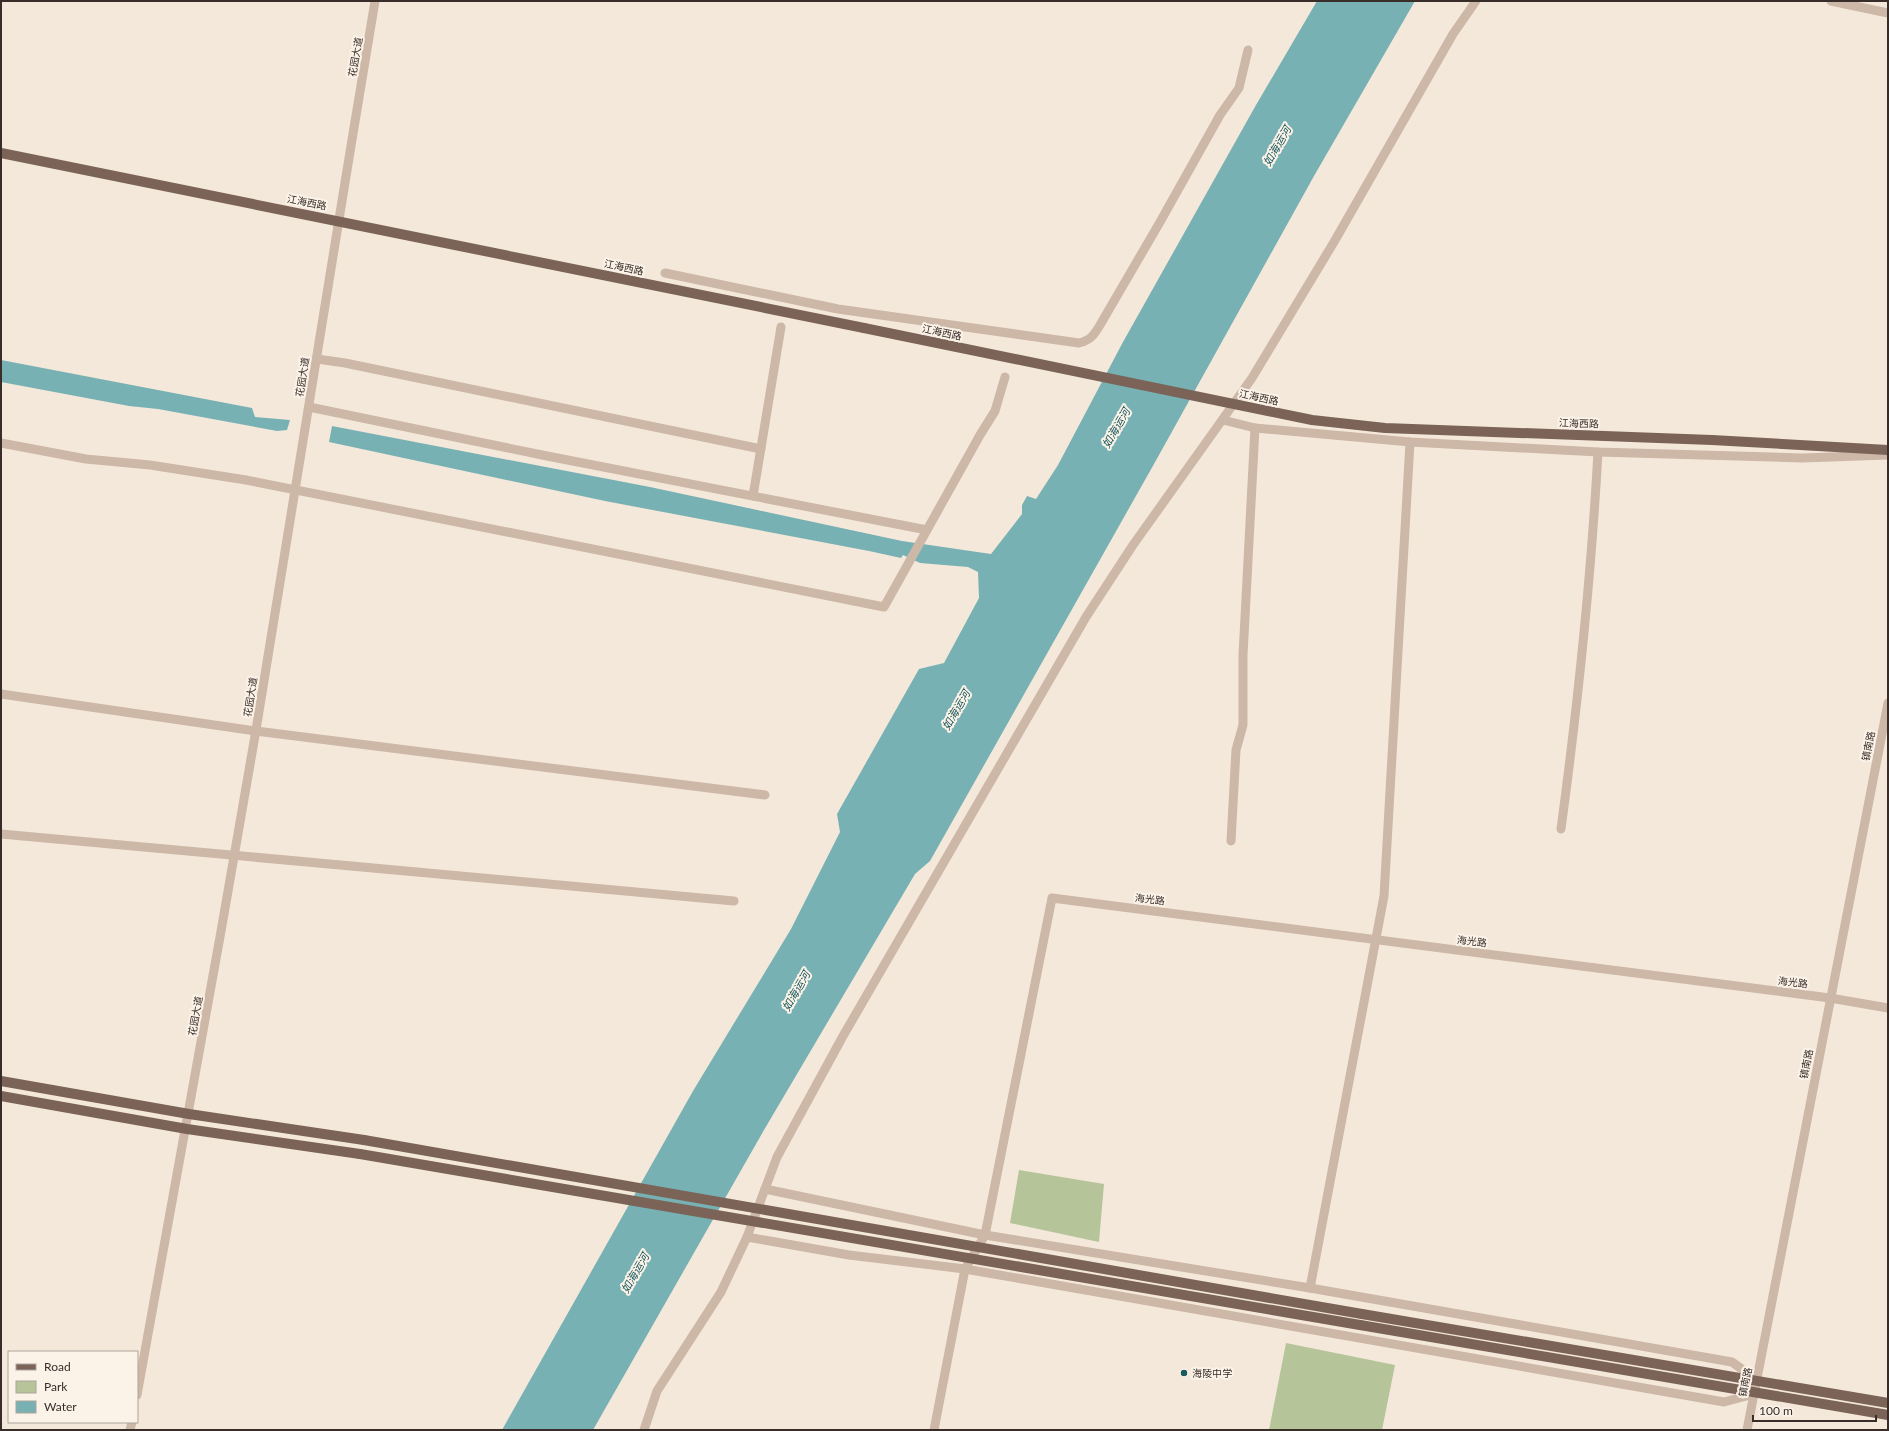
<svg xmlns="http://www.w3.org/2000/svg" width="1889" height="1431" font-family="Lato,'Noto Sans SC',sans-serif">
<rect width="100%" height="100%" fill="#f4e8db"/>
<!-- green -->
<g fill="#b6c49a">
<polygon points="1019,1170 1104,1184 1099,1242 1010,1223"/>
<polygon points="1286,1343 1395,1365 1382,1430 1269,1430"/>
</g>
<!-- water -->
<g fill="#78b1b3">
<polygon points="1317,1 1415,1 1314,176 1154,464 930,861 915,874 764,1130 593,1430 502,1430 693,1091 791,929 840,832 837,814 919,669 944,663 979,598 978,572 968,567 920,563 903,555 901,558 869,551 605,501 329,442 332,426 650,487 902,541 991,554 1022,514 1022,505 1027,496 1036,499 1058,465 1123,342 1256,105"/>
<polygon points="1,360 252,408 255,417 290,420 287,430 277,431 158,409 129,406 1,382"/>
</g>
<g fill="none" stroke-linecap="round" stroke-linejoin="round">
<!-- minor -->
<g stroke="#cdb7a6" stroke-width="9">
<polyline points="1831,1 1888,13"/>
<path d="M665,273l173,36 241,34c12,-3 15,-8 21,-18l60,-103 60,-107 19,-27 9,-38"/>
<polyline points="317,359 345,363 761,449"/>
<polyline points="309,407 547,456 927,530"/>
<polyline points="1223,420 1255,428 1410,442 1598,452 1802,458 1888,455"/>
<polyline points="1,443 86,459 150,465 246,480 884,607 980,435 995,411 1005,377"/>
<polyline points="753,496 781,327"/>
<polyline points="1,694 256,731 765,795"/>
<path d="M1561,829c17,-126 30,-251 37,-377"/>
<polyline points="1,834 734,901"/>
<polyline points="1231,841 1236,750 1243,725 1243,655 1255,428"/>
<polyline points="765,1189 985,1235 1310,1288 1732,1362 1757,1380"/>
<polyline points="747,1237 849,1255 965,1269 1724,1402 1754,1394"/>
<polyline points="1310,1288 1384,896 1410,442"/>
<path d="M137,1395c41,-221 81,-443 119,-665 41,-242 78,-486 119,-729"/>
<polyline points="130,1430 132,1422"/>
<polyline points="644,1430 657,1391 721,1292 747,1237 777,1157 843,1036 1086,617 1133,545 1252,378 1334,242 1453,34 1476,1"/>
<polyline points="934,1430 965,1269 985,1235 1052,898 1830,998 1888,1008"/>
<polyline points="1747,1430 1888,703"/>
</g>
<!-- major -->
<g stroke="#7b6358" stroke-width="10">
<polyline points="1,153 864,328"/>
<polyline points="1712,440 1888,450"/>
<polyline points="1,1081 189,1114 364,1140"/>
<polyline points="1,1096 187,1129 360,1154"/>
<polyline points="1362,1314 1888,1403"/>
<polyline points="1360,1325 1888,1415"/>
</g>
<!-- major-bridge -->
<g stroke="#7b6358" stroke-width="10">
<polyline points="864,328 1312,420 1385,428 1712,440"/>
<polyline points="364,1140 1362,1314"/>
<polyline points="360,1154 1360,1325"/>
</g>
</g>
<!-- markers -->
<circle fill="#1a595d" stroke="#fbf2e8" stroke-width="1.5" cx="1184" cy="1373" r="4"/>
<g text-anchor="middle" stroke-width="4" stroke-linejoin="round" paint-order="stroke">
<!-- street labels -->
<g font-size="10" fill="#382d28" stroke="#fbf2e8">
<text transform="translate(355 57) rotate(-80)" y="4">花园大道</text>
<text transform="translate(307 202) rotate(11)" y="4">江海西路</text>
<text transform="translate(624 267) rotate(12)" y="4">江海西路</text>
<text transform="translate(942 332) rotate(12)" y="4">江海西路</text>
<text transform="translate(302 377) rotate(-81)" y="4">花园大道</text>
<text transform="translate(1259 397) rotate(12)" y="4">江海西路</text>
<text transform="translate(1579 423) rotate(2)" y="4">江海西路</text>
<text transform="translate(250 697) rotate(-81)" y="4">花园大道</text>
<text transform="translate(1868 746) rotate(-79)" y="4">镇南路</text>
<text transform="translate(1150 899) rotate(7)" y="4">海光路</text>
<text transform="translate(1472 941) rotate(7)" y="4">海光路</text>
<text transform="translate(1793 982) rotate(7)" y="4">海光路</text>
<text transform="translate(195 1016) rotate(-80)" y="4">花园大道</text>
<text transform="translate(1806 1064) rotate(-79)" y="4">镇南路</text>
<text transform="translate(1745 1382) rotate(-78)" y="4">镇南路</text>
</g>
<!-- poi labels -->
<g font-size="10" fill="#382d28" stroke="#fbf2e8" text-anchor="start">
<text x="1192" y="1377">海陵中学</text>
</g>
<!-- water labels -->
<g font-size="11" font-style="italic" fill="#1a595d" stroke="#fbf2e8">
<text transform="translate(1277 146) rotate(-60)" y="4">如海运河</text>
<text transform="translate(1116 428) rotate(-60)" y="4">如海运河</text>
<text transform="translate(956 710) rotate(-60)" y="4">如海运河</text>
<text transform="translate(796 991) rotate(-60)" y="4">如海运河</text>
<text transform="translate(635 1273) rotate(-60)" y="4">如海运河</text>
</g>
</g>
<!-- border -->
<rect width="1889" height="1431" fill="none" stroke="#382d28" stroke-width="4"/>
<!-- legend -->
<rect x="8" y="1351" width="130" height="72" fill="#fbf2e8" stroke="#ada39b"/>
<rect x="16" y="1364" width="20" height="6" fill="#7b6358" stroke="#ada39b"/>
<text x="44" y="1371" font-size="12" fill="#382d28">Road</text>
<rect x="16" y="1381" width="20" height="12" fill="#b6c49a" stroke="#ada39b"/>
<text x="44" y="1391" font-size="12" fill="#382d28">Park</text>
<rect x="16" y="1401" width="20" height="12" fill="#78b1b3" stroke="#ada39b"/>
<text x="44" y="1411" font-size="12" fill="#382d28">Water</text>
<!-- scale -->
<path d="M1753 1415v6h123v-6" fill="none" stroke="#382d28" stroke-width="2"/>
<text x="1759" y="1415" font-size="12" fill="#382d28" stroke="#fbf2e8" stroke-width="3" paint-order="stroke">100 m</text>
</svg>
